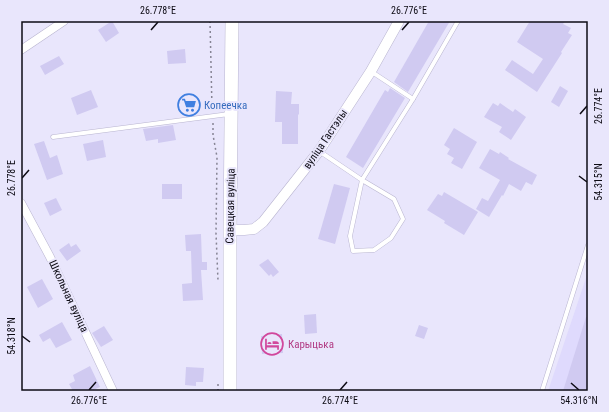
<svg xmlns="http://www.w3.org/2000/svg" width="609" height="412" font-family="'Roboto Condensed',sans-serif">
<rect width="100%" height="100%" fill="#e9e6fc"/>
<!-- built -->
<polygon fill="#dfdafd" points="588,272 588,391 548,391"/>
<!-- building -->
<g fill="#d0caf1">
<polygon points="112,21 119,33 106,42 98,30"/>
<polygon points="429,21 450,21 408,92 394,82"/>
<polygon points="530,21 565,21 563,24 571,28 568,33 572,35 561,52 562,53 537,92 505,70 512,60 533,74 543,59 517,42"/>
<polygon points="185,49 186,63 168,64 167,51"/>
<polygon points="59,56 64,64 45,75 40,66"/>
<polygon points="560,86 568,91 559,107 551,102"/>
<polygon points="390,88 405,98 363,168 346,157 385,90 388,92"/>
<polygon points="91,90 98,107 77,115 71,98"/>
<polygon points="276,91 292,92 291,104 299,104 299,115 298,114 298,144 282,144 282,122 275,122"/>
<rect x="179" y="100" width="20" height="10"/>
<polygon points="493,103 498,106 500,103 513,112 515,109 526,117 511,140 499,132 502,127 484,117"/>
<polygon points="173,125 176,140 158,143 158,139 146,141 143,129"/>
<polygon points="454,128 477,142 462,169 451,163 454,158 447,154 450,149 444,145"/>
<polygon points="103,140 106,157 87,161 83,144"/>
<polygon points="44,141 50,158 57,155 63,174 47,180 34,144"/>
<polygon points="490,149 499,154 500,152 509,158 508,159 537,175 532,185 526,182 521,191 509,184 503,196 502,195 489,217 476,209 482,198 488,201 500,180 479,168"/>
<rect x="162" y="184" width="20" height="15"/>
<polygon points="334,184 350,188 335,244 318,239"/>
<polygon points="444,192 478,212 464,235 444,223 445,221 427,210 438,194 442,196"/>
<polygon points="56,198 62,210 50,216 44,203"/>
<polygon points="201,234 202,262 207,262 207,270 201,270 203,300 183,301 182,284 192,283 191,251 186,251 185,235"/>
<polygon points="69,243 71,247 76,244 81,251 67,261 59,250"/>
<polygon points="268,259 279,272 273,277 271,274 269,276 259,265"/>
<polygon points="42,279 53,299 38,308 27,287"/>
<polygon points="316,314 317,333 305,334 304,315"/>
<polygon points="586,317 588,317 588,391 563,391"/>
<polygon points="62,322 72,340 56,348 50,338 43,342 39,335"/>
<polygon points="419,325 428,328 424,339 415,336"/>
<polygon points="104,326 113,340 101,347 92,333"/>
<polygon points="282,334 283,353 262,354 261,336"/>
<polygon points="90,366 100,387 91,391 73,391 69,384 75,381 73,375"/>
<polygon points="186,367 204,368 203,382 196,382 196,386 185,385"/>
</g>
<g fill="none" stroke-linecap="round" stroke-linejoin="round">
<!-- service casing -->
<g stroke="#b9b5d0" stroke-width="5">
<g id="service">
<polyline points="372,72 413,99"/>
<polyline points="53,137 229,114"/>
<polyline points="319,151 362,180 350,236 353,251 374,250 391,238 403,219 394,199 362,180 413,99 458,21"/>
<polyline points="542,391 588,245"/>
</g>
</g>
<!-- minor casing -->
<g stroke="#b9b5d0" stroke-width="9">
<g id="minor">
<polyline points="21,50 64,21"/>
<polyline points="21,203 50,257 113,391"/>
</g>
</g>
<!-- tertiary casing -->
<g stroke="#b9b5d0" stroke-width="11">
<polyline id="tertiary" points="230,230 244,230 254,229 263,222 319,151 371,71 399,21"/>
</g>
<!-- primary casing -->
<g stroke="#b9b5d0" stroke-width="14">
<polyline id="primary" points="230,391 230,230 232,21"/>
</g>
<!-- path -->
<g stroke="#868494" stroke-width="1.5" stroke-dasharray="2 3" stroke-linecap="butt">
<polyline points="210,21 212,109"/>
<polyline points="213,123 213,135 217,157 216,233 218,281"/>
<polyline points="218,391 218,381"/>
</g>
<!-- service -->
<use href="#service" stroke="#fff" stroke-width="4"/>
<!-- minor -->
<use href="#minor" stroke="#fff" stroke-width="8"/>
<!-- tertiary -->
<use href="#tertiary" stroke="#fff" stroke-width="10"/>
<!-- primary -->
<use href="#primary" stroke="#fff" stroke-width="13"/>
</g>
<!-- ticks -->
<path fill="none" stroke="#0d0b14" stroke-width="1.5" d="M151,30l7,-8M402,30l7,-8M580,114l7,-8M579,176l8,6M22,178l7,-8M22,336l8,6M571,383l8,7M89,390l7,-8M340,390l7,-8"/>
<!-- icons -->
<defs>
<g id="supermarket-ring" transform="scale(1.15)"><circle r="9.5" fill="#e9e6fc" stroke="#3f7fe0" stroke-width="1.5"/><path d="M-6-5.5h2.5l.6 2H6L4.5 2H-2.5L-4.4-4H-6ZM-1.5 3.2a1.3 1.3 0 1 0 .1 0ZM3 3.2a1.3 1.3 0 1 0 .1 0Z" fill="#3f7fe0"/></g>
<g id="hotel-ring" transform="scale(1.15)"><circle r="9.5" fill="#e9e6fc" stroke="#d1479c" stroke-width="1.5"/><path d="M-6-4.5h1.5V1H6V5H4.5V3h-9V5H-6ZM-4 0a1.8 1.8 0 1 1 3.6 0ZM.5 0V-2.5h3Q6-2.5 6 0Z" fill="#d1479c"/></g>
</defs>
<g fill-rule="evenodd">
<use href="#supermarket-ring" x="189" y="105"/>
<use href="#hotel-ring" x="272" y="344"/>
</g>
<g text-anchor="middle" stroke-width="4" stroke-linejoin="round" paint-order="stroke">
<!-- shop labels -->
<g font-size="11" fill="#366cbe" stroke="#e9e6fc" text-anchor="start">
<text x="204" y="109">Копеечка</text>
</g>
<!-- street labels -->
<g font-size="11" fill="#0d0b14" stroke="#e9e6fc">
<text transform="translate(325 139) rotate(-56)" y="4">вуліца Гастэлы</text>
<text transform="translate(230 206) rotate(-89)" y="4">Савецкая вуліца</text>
<text transform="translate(69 296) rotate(65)" y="4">Школьная вуліца</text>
</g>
<!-- hotel labels -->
<g font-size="11" fill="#b23c85" stroke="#e9e6fc" text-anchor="start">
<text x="288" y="348">Карыцька</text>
</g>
</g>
<!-- border -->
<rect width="609" height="412" fill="none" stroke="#e9e6fc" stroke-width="44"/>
<rect x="22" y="22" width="565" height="368" fill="none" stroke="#0d0b14" stroke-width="1.5"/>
<g font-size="10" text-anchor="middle" fill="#0d0b14">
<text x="158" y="14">26.778°E</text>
<text x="409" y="14">26.776°E</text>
<text transform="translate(598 106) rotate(-90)" y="4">26.774°E</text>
<text transform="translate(11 178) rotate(-90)" y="4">26.778°E</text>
<text transform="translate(598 182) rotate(-90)" y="4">54.315°N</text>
<text transform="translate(11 336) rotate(-90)" y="4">54.318°N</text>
<text x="89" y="404">26.776°E</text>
<text x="340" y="404">26.774°E</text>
<text x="579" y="404">54.316°N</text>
</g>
</svg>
